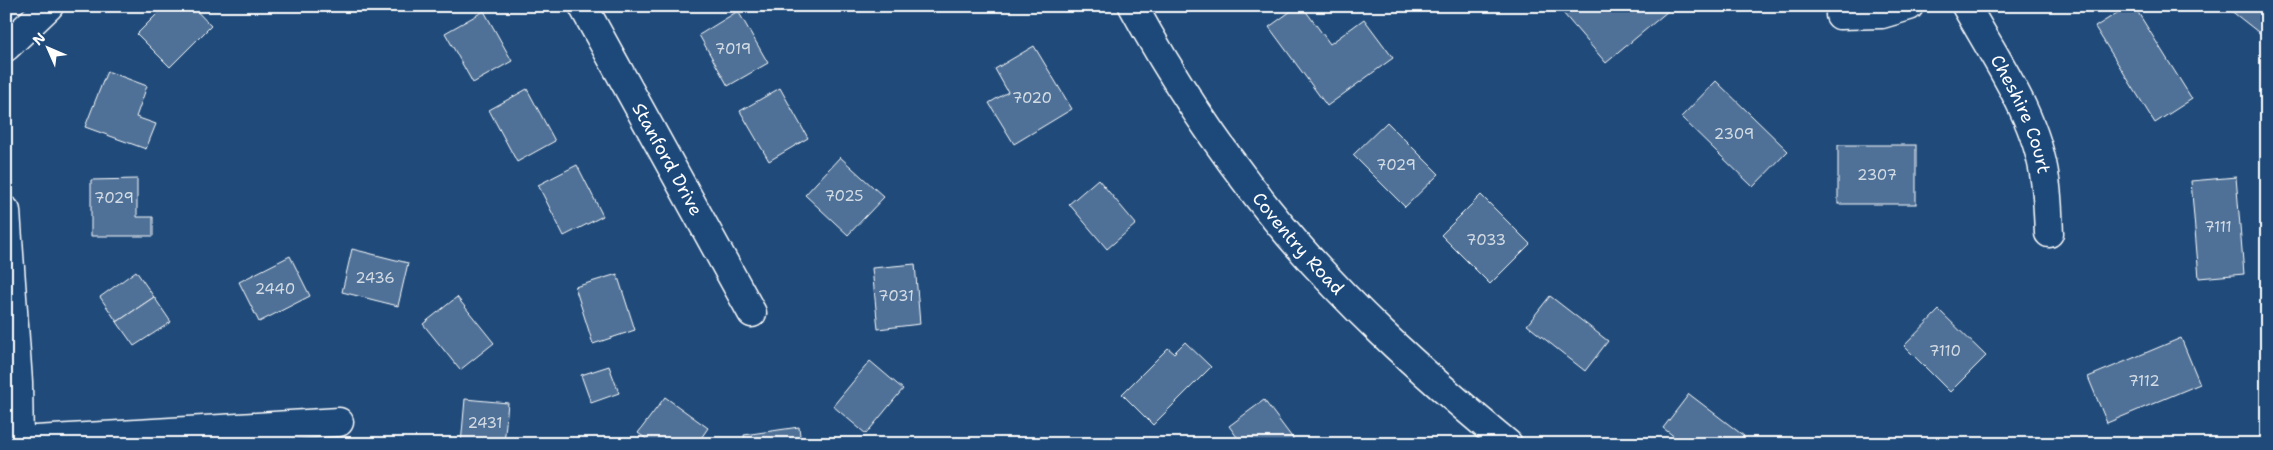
<svg xmlns="http://www.w3.org/2000/svg" width="2273" height="450" font-family="'Shantell Sans',sans-serif">
<rect width="100%" height="100%" fill="#1f4a7a"/>
<filter id="ink" filterUnits="userSpaceOnUse"><feTurbulence type="fractalNoise" baseFrequency=".02" numOctaves="2"/><feDisplacementMap in="SourceGraphic" scale="10" xChannelSelector="R" yChannelSelector="G"/><feConvolveMatrix kernelMatrix="1 2 1 2 8 2 1 2 1" color-interpolation-filters="sRGB"/></filter>
<g filter="url(#ink)">
<!-- building -->
<g fill="#507197" stroke="#fff">
<polygon points="165,6 192,6 211,26 170,67 137,34"/>
<polygon points="1298,6 1302,6 1330,44 1364,19 1393,58 1327,106 1269,27"/>
<polygon points="1557,6 1664,6 1668,11 1606,63"/>
<polygon points="2128,6 2134,6 2192,99 2155,123 2095,27"/>
<polygon points="2225,6 2267,6 2267,39"/>
<polygon points="484,11 512,61 473,83 445,33"/>
<polygon points="738,11 768,63 728,86 699,35"/>
<polygon points="1034,46 1072,109 1014,144 989,103 1008,92 995,69"/>
<polygon points="107,71 147,86 136,117 156,124 146,149 85,127"/>
<polygon points="1716,81 1788,151 1753,187 1681,117"/>
<polygon points="780,88 808,138 769,161 740,111"/>
<polygon points="527,89 555,141 517,162 489,110"/>
<polygon points="1387,122 1439,174 1405,207 1353,155"/>
<rect x="1838" y="145" width="78" height="59"/>
<polygon points="840,157 884,197 848,235 805,195"/>
<polygon points="577,165 603,216 564,236 538,185"/>
<polygon points="2236,177 2244,274 2199,278 2191,181"/>
<polygon points="137,179 137,217 153,217 153,236 91,236 91,180"/>
<polygon points="1098,179 1136,224 1107,249 1069,204"/>
<polygon points="1481,195 1530,244 1490,284 1441,235"/>
<polygon points="352,249 408,263 398,306 342,292"/>
<polygon points="290,256 310,296 259,322 239,282"/>
<polygon points="915,264 920,324 878,329 872,268"/>
<polygon points="136,271 154,297 117,322 100,297"/>
<polygon points="617,274 635,330 593,344 575,287"/>
<polygon points="1550,296 1608,341 1585,371 1527,325"/>
<polygon points="154,297 171,322 134,346 117,322"/>
<polygon points="457,297 494,343 460,370 423,324"/>
<polygon points="1939,310 1986,356 1950,392 1904,346"/>
<polygon points="2181,338 2200,384 2107,423 2088,377"/>
<polygon points="1185,342 1211,367 1153,425 1122,394 1168,348 1174,353"/>
<polygon points="870,361 903,389 866,434 833,406"/>
<polygon points="609,366 619,393 591,403 581,375"/>
<polygon points="1689,394 1744,436 1738,444 1684,444 1663,428"/>
<polygon points="665,397 708,428 697,444 653,444 638,433"/>
<polygon points="465,399 508,403 504,444 461,444"/>
<polygon points="1264,400 1297,444 1242,444 1229,426"/>
<polygon points="799,427 801,444 745,444 744,435"/>
</g>
<g fill="none" stroke-linecap="round" stroke-linejoin="round">
<!-- street casing -->
<g stroke="#fff" stroke-width="31">
<g id="street">
<path id="s1" d="M583,6l169,307"/>
<path id="s2" d="M1133,6c39,72 85,141 136,205 70,87 153,162 239,233"/>
<path id="s3" d="M1966,6c30,54 71,111 79,174 3,17 3,36 4,53"/>
<polyline points="1840,15 1882,14 1909,6"/>
<polyline points="6,47 49,6"/>
<polyline points="6,211 18,382 19,444"/>
<polyline points="19,441 339,422"/>
</g>
</g>
<!-- street -->
<use href="#street" stroke="#1f4a7a" stroke-width="28"/>
</g>
</g>
<g text-anchor="middle" stroke-width="4" stroke-linejoin="round" paint-order="stroke">
<!-- number labels -->
<g font-size="15" fill="#d3dce5">
<text x="733" y="54">7019</text>
<text x="1032" y="103">7020</text>
<text x="1734" y="139">2309</text>
<text x="1396" y="170">7029</text>
<text x="1877" y="180">2307</text>
<text x="844" y="201">7025</text>
<text x="114" y="203">7029</text>
<text x="2218" y="232">7111</text>
<text x="1486" y="245">7033</text>
<text x="375" y="283">2436</text>
<text x="275" y="294">2440</text>
<text x="896" y="301">7031</text>
<text x="1945" y="356">7110</text>
<text x="2144" y="386">7112</text>
<text x="485" y="428">2431</text>
</g>
<!-- street labels -->
<g font-size="18" fill="#fff" stroke="#1f4a7a">
<text dy="6" stroke="none"><textPath href="#s3" startOffset="122">Cheshire Court</textPath></text>
<text dy="6" stroke="none"><textPath href="#s1" startOffset="175">Stanford Drive</textPath></text>
<text dy="6" stroke="none"><textPath href="#s2" startOffset="290">Coventry Road</textPath></text>
</g>
</g>
<!-- margin -->
<rect width="2273" height="450" fill="none" stroke="#1f4a7a" stroke-width="25"/>
<rect x="12" y="12" width="2248" height="425" fill="none" stroke="#fff" stroke-width="2" filter="url(#ink)"/>
<!-- north arrow -->
<g transform="translate(48 48) rotate(315)" stroke="#1f4a7a" stroke-width="4" paint-order="stroke">
<path d="M0-4L9 19L0 12L-9 19Z" fill="#ffffff"/>
<text y="-8" font-size="14" font-weight="bold" text-anchor="middle" fill="#ffffff">N</text>
</g>
</svg>
